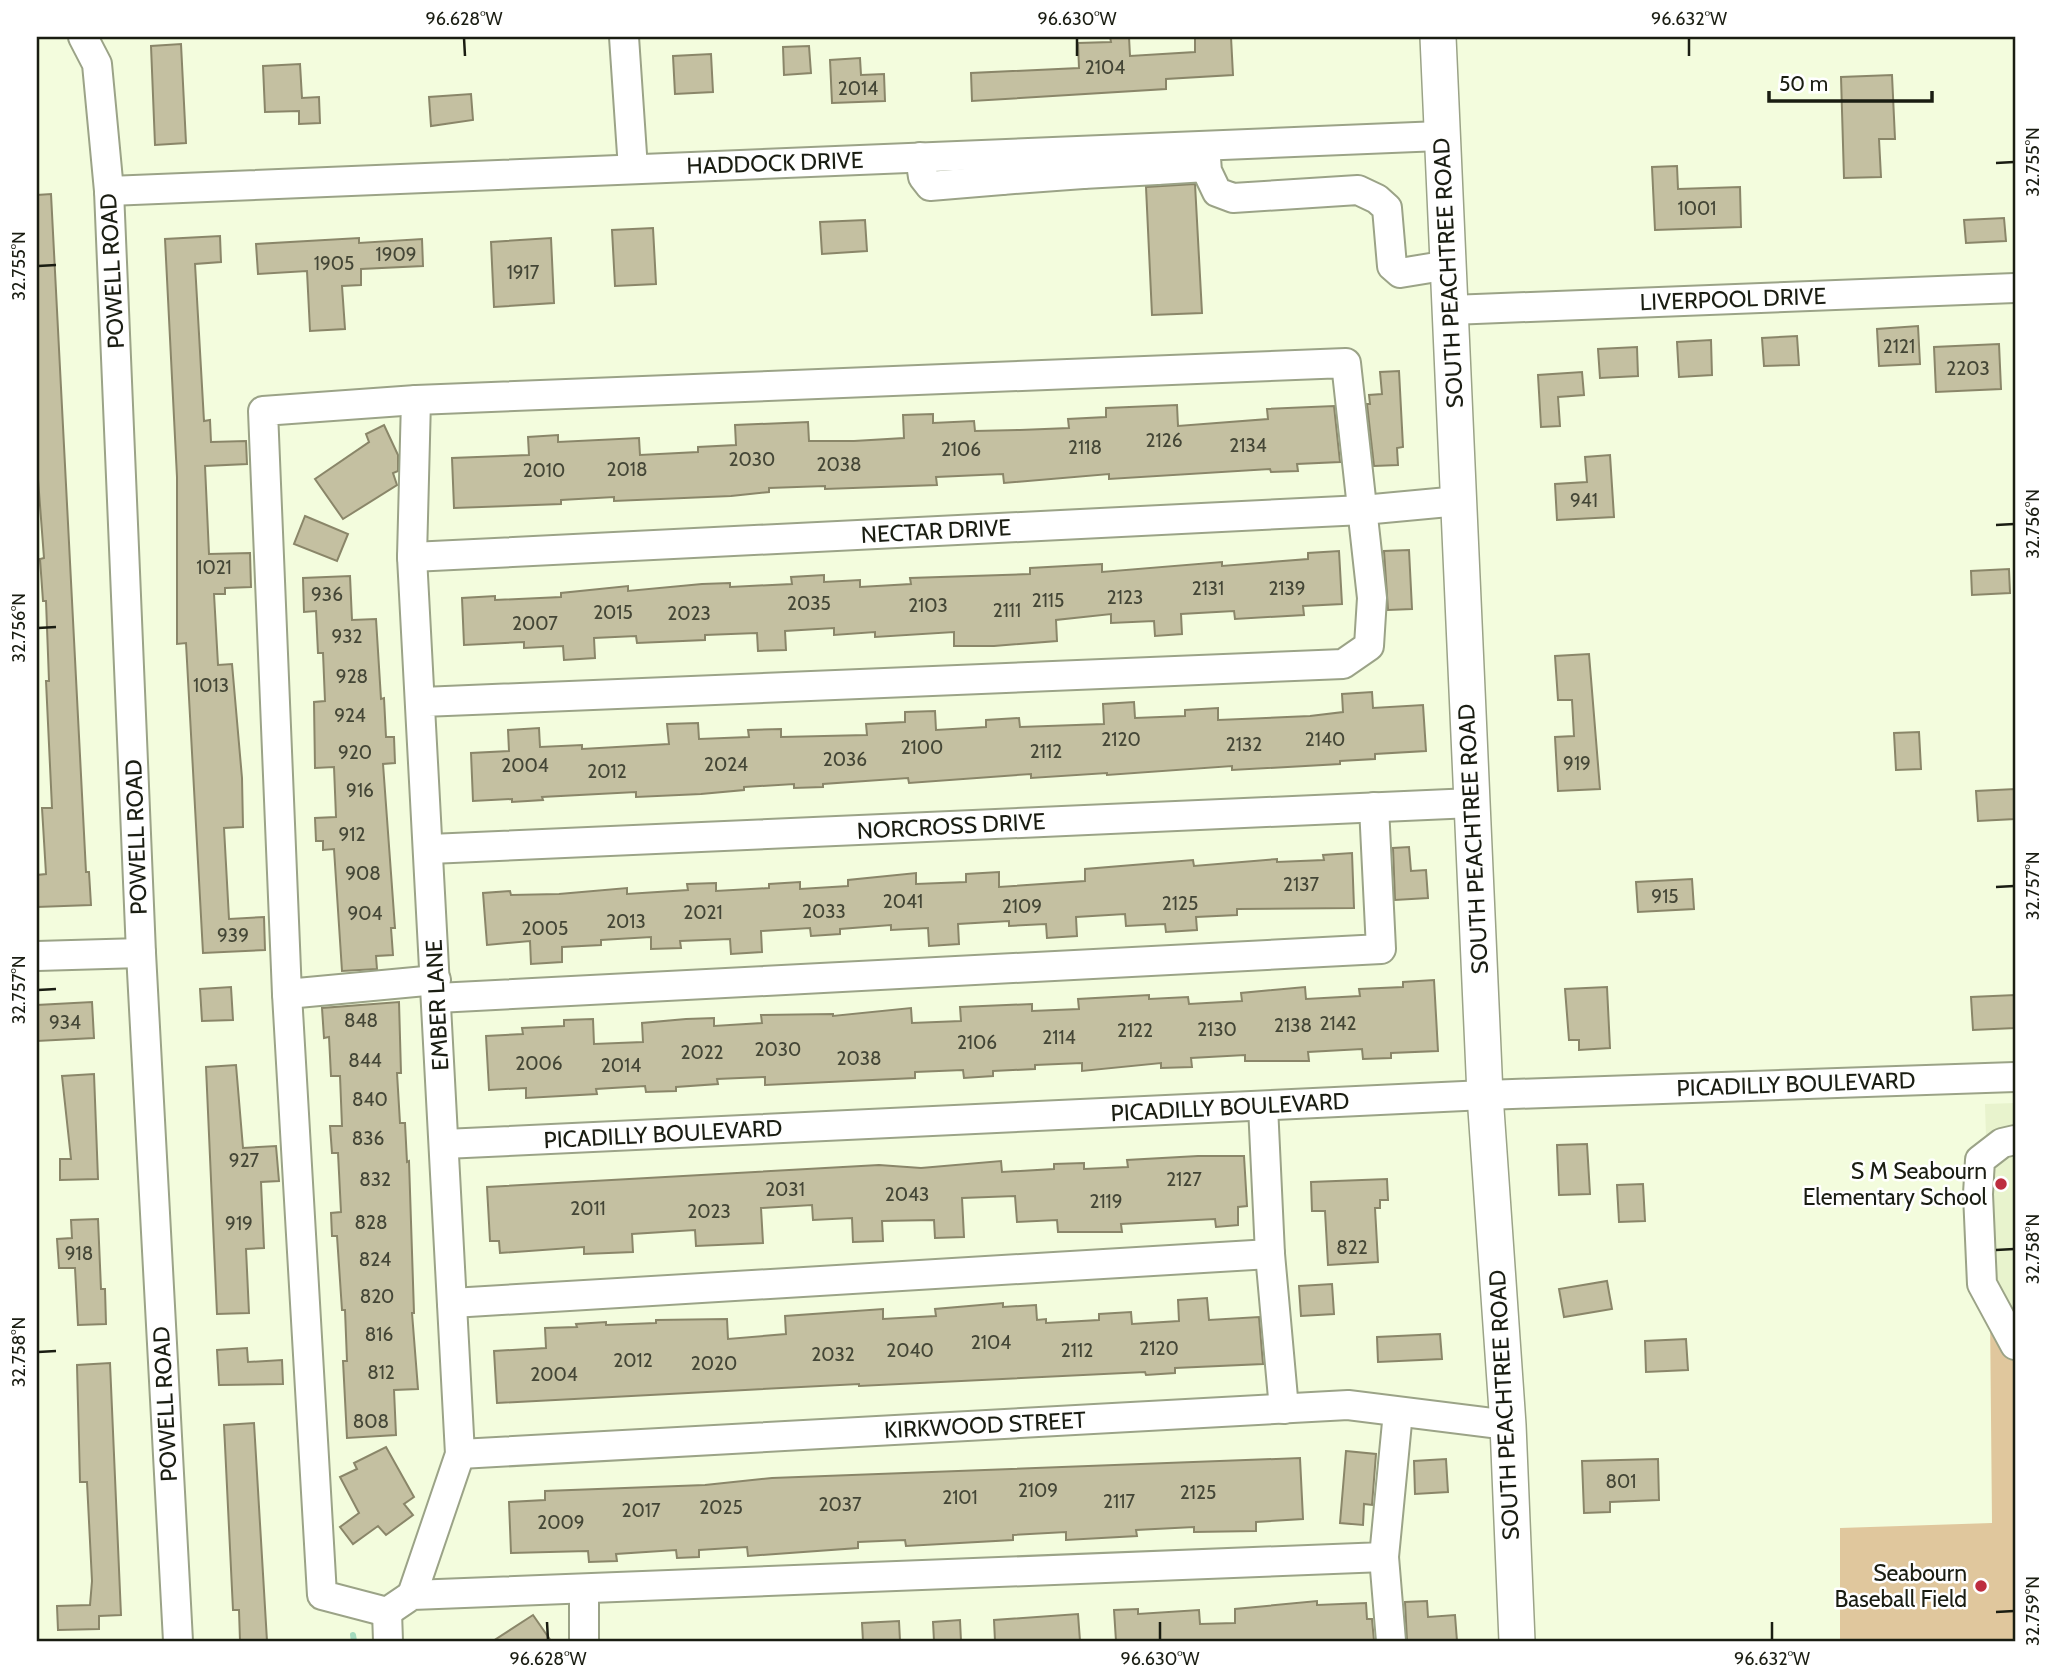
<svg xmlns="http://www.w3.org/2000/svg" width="2052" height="1678" font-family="Cabin,sans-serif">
<rect width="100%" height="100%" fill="#f3fcdd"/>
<!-- built -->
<polygon fill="#e8f3cd" points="2015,1103 2015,1340 1990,1312 2006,1296 1990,1265 1985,1104"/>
<!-- green -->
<polygon fill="#e0c79d" points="1990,1312 2015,1340 2015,1641 1840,1641 1840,1528 1992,1523"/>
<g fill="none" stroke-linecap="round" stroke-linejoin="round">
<!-- stream -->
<polyline stroke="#a4dabd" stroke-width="6" points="353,1635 354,1641"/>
</g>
<!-- building -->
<g fill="#c4c0a1" stroke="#8a8669" stroke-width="2">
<polygon points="1110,37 1129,37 1130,56 1195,52 1195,37 1231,37 1233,75 1166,79 1166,89 972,101 971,73 1079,68 1078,43 1111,42"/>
<polygon points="181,44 186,143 155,145 151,46"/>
<polygon points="809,46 811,73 784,75 783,47"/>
<polygon points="711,54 713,92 675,94 673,56"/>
<polygon points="860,58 861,75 884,74 885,101 832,103 830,60"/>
<polygon points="300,64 302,98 319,97 320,123 299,124 299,111 265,112 263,66"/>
<polygon points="1892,75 1895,139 1879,139 1881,177 1844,178 1841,77"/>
<polygon points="471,94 473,120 431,126 429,97"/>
<polygon points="1677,166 1678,189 1740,187 1741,227 1655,230 1652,167"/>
<polygon points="1195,184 1202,313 1152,315 1146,187"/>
<polygon points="51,194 86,872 89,872 91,905 37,907 37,875 46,874 42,808 52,808 46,681 49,681 46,601 43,601 40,559 44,558 37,466 37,195"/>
<polygon points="2004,218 2006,241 1966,243 1964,220"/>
<polygon points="865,220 867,251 822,254 820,222"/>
<polygon points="653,228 656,284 615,286 612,230"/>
<polygon points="220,236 221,262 195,264 204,421 210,420 211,442 246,441 247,464 205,466 209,554 250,553 251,587 225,588 225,594 214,594 218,665 232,664 242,778 243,827 224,828 229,919 264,917 265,950 203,953 186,643 177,644 177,477 165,239"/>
<polygon points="359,238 359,243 422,239 423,266 361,269 361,285 342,286 345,329 310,331 307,271 258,274 256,244"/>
<polygon points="551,238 554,303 494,307 491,242"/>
<polygon points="1918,326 1920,364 1879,366 1877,329"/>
<polygon points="1797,336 1799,365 1764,366 1762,338"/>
<polygon points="1711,340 1712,375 1679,377 1677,342"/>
<polygon points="1999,344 2001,389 1936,392 1934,347"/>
<polygon points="1637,347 1638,376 1600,378 1598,349"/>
<polygon points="1399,371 1403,447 1397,448 1398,465 1374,466 1367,404 1370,404 1369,395 1382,394 1380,372"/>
<polygon points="1582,372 1584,395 1558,397 1560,426 1541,427 1538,375"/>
<polygon points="1177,405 1178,426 1268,419 1267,409 1334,406 1340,462 1297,464 1298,471 1271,472 1270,469 1109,479 1109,474 1004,483 1003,474 936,477 937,485 825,489 825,486 769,488 769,492 731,496 614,501 614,497 561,500 561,504 454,508 452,458 529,455 528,437 558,435 558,442 639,438 640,455 698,452 698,447 736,445 735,425 808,422 809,441 854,441 904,438 903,415 933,414 933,423 974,421 975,431 1020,430 1069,428 1068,419 1106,417 1106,408"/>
<polygon points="384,425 398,455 398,471 393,473 397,485 343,519 315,479 369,442 366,434"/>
<polygon points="1610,455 1614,517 1557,520 1555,484 1587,482 1585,457"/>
<polygon points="305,516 348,534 337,561 294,544"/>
<polygon points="1409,550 1412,609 1388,610 1384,551"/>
<polygon points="1339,551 1342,604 1303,606 1304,615 1235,619 1234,611 1181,614 1182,634 1155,636 1154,621 1111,623 1111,614 1056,620 1057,641 994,646 954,646 954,632 875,637 875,632 834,635 834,628 785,631 786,650 758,651 757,633 705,635 705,640 637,643 636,636 594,638 595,658 564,660 563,646 524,648 524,642 464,645 462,598 495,596 495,600 561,597 561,593 628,586 628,591 702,584 730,583 730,587 792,584 791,577 824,575 824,582 860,580 860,587 911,584 910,578 1030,574 1030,568 1102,564 1102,572 1222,562 1222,566 1308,559 1308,553"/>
<polygon points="2009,569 2010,593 1972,595 1971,571"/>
<polygon points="350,576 352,620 376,619 381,699 384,698 386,737 394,737 395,763 383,764 395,928 391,928 393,955 376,956 377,969 342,971 334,849 323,850 323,841 316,841 315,818 336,817 334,767 315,768 314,702 325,701 323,653 318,653 316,611 304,612 303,578"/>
<polygon points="1589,654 1600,789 1558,791 1555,737 1574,736 1572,700 1558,700 1555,656"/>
<polygon points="1372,692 1373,708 1423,705 1426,751 1375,754 1375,759 1340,761 1340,764 1232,770 1232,766 1107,775 1107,773 1031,778 1031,774 909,783 908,778 823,784 823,787 794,788 794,784 744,787 744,790 701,794 636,797 636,792 542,797 543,800 512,802 512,799 473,801 471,753 509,751 508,730 539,728 540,747 582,745 582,749 669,744 667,724 698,723 699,739 749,737 748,730 781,729 781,737 867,735 866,724 905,722 905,712 935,711 936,730 986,727 986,720 1019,718 1020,727 1104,724 1103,704 1134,702 1135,718 1185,716 1185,710 1218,708 1218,720 1310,716 1343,712 1342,694"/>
<polygon points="1919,732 1921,769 1896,770 1894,733"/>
<polygon points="2015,789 2015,819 1978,821 1976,791"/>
<polygon points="1409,847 1411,871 1426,870 1428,898 1395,900 1393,848"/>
<polygon points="1352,853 1354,908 1237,909 1237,915 1196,917 1197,930 1166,932 1165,924 1126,926 1125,914 1076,917 1077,936 1047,938 1046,924 1009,926 1009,921 958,924 959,944 929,946 928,928 891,930 891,925 840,929 840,934 811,936 810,928 761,931 762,952 731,954 730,939 680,941 681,948 651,949 651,937 601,940 601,945 562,947 562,962 531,964 530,941 487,945 483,893 510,891 511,895 559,894 627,888 627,894 688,890 687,884 716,883 716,891 769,888 769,884 800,882 800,889 848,886 848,880 916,873 916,884 966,882 966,874 999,872 999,887 1085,881 1085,869 1193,860 1194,866 1277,859 1277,862 1324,860 1323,855"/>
<polygon points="1692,879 1694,909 1638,912 1636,882"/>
<polygon points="1434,980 1438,1051 1391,1053 1391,1058 1363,1059 1362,1049 1308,1052 1309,1061 1245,1061 1245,1055 1191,1058 1192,1067 1161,1068 1161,1063 1082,1071 1082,1063 1035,1065 1035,1069 993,1071 993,1076 964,1078 963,1070 915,1072 915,1078 765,1085 765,1077 717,1079 718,1084 676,1087 676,1091 646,1092 645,1086 596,1089 597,1094 526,1098 526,1088 489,1090 486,1036 523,1034 522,1028 564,1026 564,1020 593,1019 594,1044 643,1042 642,1023 686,1019 714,1018 714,1026 762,1023 761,1015 833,1014 833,1016 911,1008 912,1023 961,1021 960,1007 1032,1004 1032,1011 1079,1009 1078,999 1149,995 1149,999 1188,997 1189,1004 1242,1001 1241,993 1305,987 1306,999 1360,996 1359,989 1403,987 1403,982"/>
<polygon points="231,987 233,1020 202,1021 200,989"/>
<polygon points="1607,987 1610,1048 1579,1050 1579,1040 1569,1040 1565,989"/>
<polygon points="2015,995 2015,1028 1973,1030 1971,997"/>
<polygon points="92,1002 94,1038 37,1041 37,1005"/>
<polygon points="399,1002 401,1073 397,1073 400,1123 405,1123 407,1162 409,1161 414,1313 412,1313 418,1389 394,1390 396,1435 347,1438 343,1361 347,1361 345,1310 342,1310 337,1236 332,1236 331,1213 341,1212 338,1153 332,1153 330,1126 342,1126 340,1076 331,1076 329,1037 324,1038 322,1008"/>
<polygon points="236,1065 243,1148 276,1146 279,1181 261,1182 264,1248 246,1249 249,1313 217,1314 206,1067"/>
<polygon points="94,1074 98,1179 60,1180 60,1159 71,1159 62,1076"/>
<polygon points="1587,1144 1590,1194 1559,1195 1557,1145"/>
<polygon points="1198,1156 1244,1156 1247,1206 1238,1207 1238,1225 1216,1227 1215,1219 1121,1224 1122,1232 1058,1232 1057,1220 1017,1222 1015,1196 962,1198 964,1237 935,1238 934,1220 882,1221 883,1241 853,1242 852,1218 813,1220 812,1205 761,1208 763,1243 696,1246 695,1230 632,1234 633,1252 584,1254 584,1247 500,1253 499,1241 490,1241 487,1187 879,1165 921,1168 1001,1161 1002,1172 1054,1169 1054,1164 1084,1163 1084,1169 1128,1167 1127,1160"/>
<polygon points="1387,1179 1388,1200 1380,1200 1380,1208 1375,1208 1378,1262 1328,1265 1325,1211 1312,1211 1311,1182"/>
<polygon points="1643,1184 1645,1221 1619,1222 1617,1185"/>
<polygon points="98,1219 101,1289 105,1289 106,1324 78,1325 75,1268 59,1268 57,1239 72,1238 71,1220"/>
<polygon points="1607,1281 1612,1309 1564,1317 1559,1289"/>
<polygon points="1332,1284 1334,1314 1301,1316 1299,1286"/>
<polygon points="1207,1298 1209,1320 1259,1317 1263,1364 1175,1368 1175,1373 1146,1375 1145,1372 859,1386 859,1384 497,1403 494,1351 546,1348 545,1328 577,1327 576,1324 606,1322 606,1325 656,1323 656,1320 727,1319 728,1339 786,1334 785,1316 883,1309 883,1319 936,1316 935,1309 1003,1303 1003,1307 1036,1305 1037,1320 1046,1319 1046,1323 1099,1320 1099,1314 1131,1312 1132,1324 1179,1321 1178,1300"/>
<polygon points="1440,1334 1442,1359 1378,1362 1377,1337"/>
<polygon points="1686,1339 1688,1370 1646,1372 1645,1341"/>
<polygon points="247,1348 248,1362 282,1360 283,1384 219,1385 217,1350"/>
<polygon points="110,1363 121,1615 99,1616 99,1629 58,1630 57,1606 90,1605 92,1581 87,1482 80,1482 77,1365"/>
<polygon points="254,1423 267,1641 240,1641 239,1610 233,1610 224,1425"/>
<polygon points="386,1447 414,1497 404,1504 413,1515 386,1535 378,1526 353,1544 340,1527 359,1513 340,1477 357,1469 354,1463"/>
<polygon points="1346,1451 1376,1454 1372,1505 1364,1504 1363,1525 1340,1523"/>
<polygon points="1300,1458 1303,1519 1256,1522 1256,1531 1194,1532 1194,1527 1136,1530 1137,1536 1066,1540 1066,1532 1013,1535 1013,1540 906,1546 905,1540 858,1542 858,1548 748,1556 747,1547 699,1550 699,1557 677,1558 676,1550 616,1554 617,1561 589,1562 588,1551 511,1553 509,1502 545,1500 545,1491 705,1485 772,1478"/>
<polygon points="1446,1459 1448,1492 1415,1494 1414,1461"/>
<polygon points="1658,1459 1659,1500 1610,1502 1610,1512 1584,1513 1582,1461"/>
<polygon points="1317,1601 1317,1605 1366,1603 1367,1619 1372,1619 1374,1641 1116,1641 1114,1610 1138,1609 1138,1614 1199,1610 1200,1624 1235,1623 1235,1609"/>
<polygon points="1427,1601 1428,1617 1455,1615 1457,1641 1407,1641 1405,1602"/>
<polygon points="1078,1614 1080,1641 995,1641 994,1620"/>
<polygon points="533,1615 551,1641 493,1641"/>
<polygon points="960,1620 961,1641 934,1641 933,1622"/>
<polygon points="899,1621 900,1641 863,1641 862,1623"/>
</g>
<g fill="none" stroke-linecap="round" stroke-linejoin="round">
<!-- minor casing -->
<g stroke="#9ba387" stroke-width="32">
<g id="minor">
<polyline points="83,37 97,64 109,191 141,953 178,1641"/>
<polyline points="624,37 633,169"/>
<polyline points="1205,146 1207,171 1217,192 1233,198 1358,190 1377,199 1387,208 1392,266 1400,273 1449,265"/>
<polyline points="996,155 995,177 1002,180 1083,174"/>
<polyline points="1149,156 1149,164 1157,170 1206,167"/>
<polyline points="920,157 923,177 930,186 1002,180"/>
<polyline points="1076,160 1076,170 1083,174 1157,170"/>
<polyline points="109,191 1440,136"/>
<polyline points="1451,310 2015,288"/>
<polyline points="416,400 263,411 287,994 436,980"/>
<polyline points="412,557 1363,510 1459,501"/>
<polyline points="430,849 1472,803"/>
<polyline points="37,956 141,953"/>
<polyline points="287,994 322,1595 387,1612 412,1595 1384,1557 1398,1412"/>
<polyline points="437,998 1381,949 1374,807"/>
<polyline points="1263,1106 1270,1254 1284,1409"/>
<polyline points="2015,1140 2002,1143 1980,1160 1978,1194 1982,1284 2015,1345"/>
<polyline points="444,1144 1485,1095 2015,1077"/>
<polyline points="452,1303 1270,1254"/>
<polyline points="460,1454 1348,1405 1508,1425"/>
<polyline points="1384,1557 1391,1641"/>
<polyline points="584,1590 584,1641"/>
<polyline points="412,1595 460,1454 412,557 416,400 1346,363 1372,598 1369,646 1343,664 422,702"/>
<polyline points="387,1612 388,1641"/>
</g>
</g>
<!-- major casing -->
<g stroke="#9ba387" stroke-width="38">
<polyline id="major" points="1438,37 1485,1095 1508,1425 1517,1641"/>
</g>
<!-- minor -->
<use href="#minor" stroke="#fff" stroke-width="28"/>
<!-- major -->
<use href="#major" stroke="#fff" stroke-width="35"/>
</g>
<!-- ticks -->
<path fill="none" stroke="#1a1d12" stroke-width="2.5" d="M464,38l1,18M1077,38v18M1689,38v18M1996,163l18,-1M38,266l18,-1M1996,525l18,-1M38,628l18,-1M1996,887l18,-1M38,990l18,-1M1996,1250l18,-1M38,1352l18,-1M1996,1612l18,-1M547,1622l1,18M1160,1622v18M1772,1622v18"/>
<!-- markers -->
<g fill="#bd2d3f" stroke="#fff" stroke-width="2.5">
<circle cx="2001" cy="1184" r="7"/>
<circle cx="1981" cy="1586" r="7"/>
</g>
<g text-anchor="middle" stroke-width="5" stroke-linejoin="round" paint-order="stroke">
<!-- number labels -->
<g font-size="19" fill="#444636">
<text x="1105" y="74">2104</text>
<text x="858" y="95">2014</text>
<text x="1697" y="215">1001</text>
<text x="396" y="261">1909</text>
<text x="334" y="270">1905</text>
<text x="523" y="279">1917</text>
<text x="1899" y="353">2121</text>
<text x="1968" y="375">2203</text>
<text x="1164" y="447">2126</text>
<text x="1248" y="452">2134</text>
<text x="1085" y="454">2118</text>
<text x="961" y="456">2106</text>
<text x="752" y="466">2030</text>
<text x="839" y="471">2038</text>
<text x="627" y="476">2018</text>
<text x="544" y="477">2010</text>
<text x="1584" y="507">941</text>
<text x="214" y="574">1021</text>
<text x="1208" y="595">2131</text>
<text x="1287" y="595">2139</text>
<text x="327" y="601">936</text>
<text x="1125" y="604">2123</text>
<text x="1048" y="607">2115</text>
<text x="809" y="610">2035</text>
<text x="928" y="612">2103</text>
<text x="1007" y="617">2111</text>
<text x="613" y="619">2015</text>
<text x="689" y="620">2023</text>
<text x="535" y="630">2007</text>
<text x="347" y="643">932</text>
<text x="352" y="683">928</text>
<text x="211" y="692">1013</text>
<text x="350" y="722">924</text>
<text x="1121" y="746">2120</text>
<text x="1325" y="746">2140</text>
<text x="1244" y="751">2132</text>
<text x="922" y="754">2100</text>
<text x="1046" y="758">2112</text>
<text x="355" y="759">920</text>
<text x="845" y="766">2036</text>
<text x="1577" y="770">919</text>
<text x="726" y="771">2024</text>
<text x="525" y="772">2004</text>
<text x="607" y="778">2012</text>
<text x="360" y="797">916</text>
<text x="352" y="841">912</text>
<text x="363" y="880">908</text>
<text x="1301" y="891">2137</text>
<text x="1665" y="903">915</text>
<text x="903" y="908">2041</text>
<text x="1180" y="910">2125</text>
<text x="1022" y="913">2109</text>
<text x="824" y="918">2033</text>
<text x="703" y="919">2021</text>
<text x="365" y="920">904</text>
<text x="626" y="928">2013</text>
<text x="545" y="935">2005</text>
<text x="233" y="942">939</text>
<text x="361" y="1027">848</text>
<text x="65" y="1029">934</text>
<text x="1338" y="1030">2142</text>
<text x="1293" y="1032">2138</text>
<text x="1217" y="1036">2130</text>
<text x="1135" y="1037">2122</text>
<text x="1059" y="1044">2114</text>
<text x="977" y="1049">2106</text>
<text x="778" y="1056">2030</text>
<text x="702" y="1059">2022</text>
<text x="859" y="1065">2038</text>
<text x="365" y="1067">844</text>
<text x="539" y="1070">2006</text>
<text x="621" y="1072">2014</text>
<text x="370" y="1106">840</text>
<text x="368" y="1145">836</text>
<text x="244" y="1167">927</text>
<text x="375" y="1186">832</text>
<text x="1184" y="1186">2127</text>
<text x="785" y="1196">2031</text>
<text x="907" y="1201">2043</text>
<text x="1106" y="1208">2119</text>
<text x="588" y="1215">2011</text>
<text x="709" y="1218">2023</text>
<text x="371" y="1229">828</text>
<text x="239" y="1230">919</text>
<text x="1352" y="1254">822</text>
<text x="79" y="1260">918</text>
<text x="375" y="1266">824</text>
<text x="377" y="1303">820</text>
<text x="379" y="1341">816</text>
<text x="991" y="1349">2104</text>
<text x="1159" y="1355">2120</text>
<text x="910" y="1357">2040</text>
<text x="1077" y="1357">2112</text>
<text x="833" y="1361">2032</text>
<text x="633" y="1367">2012</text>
<text x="714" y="1370">2020</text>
<text x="381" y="1379">812</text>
<text x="554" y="1381">2004</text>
<text x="371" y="1428">808</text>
<text x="1621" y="1488">801</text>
<text x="1038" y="1497">2109</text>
<text x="1198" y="1499">2125</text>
<text x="960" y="1504">2101</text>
<text x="1119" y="1508">2117</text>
<text x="840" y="1511">2037</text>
<text x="721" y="1514">2025</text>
<text x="641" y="1517">2017</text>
<text x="561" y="1529">2009</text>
</g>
<!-- street labels -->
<g font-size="23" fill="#1a1d12" stroke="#fff">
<text transform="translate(775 163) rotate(-2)" y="8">HADDOCK DRIVE</text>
<text transform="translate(112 271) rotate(-93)" y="8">POWELL ROAD</text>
<text transform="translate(1448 273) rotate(-93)" y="8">SOUTH PEACHTREE ROAD</text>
<text transform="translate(1733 299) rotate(-2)" y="8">LIVERPOOL DRIVE</text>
<text transform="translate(936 531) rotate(-3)" y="8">NECTAR DRIVE</text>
<text transform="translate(951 826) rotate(-3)" y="8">NORCROSS DRIVE</text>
<text transform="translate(136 837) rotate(-92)" y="8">POWELL ROAD</text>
<text transform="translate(1473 839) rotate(-93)" y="8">SOUTH PEACHTREE ROAD</text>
<text transform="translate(437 1005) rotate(-93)" y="8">EMBER LANE</text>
<text transform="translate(1796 1084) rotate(-2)" y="8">PICADILLY BOULEVARD</text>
<text transform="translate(1230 1107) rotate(-3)" y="8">PICADILLY BOULEVARD</text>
<text transform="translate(663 1134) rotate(-3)" y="8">PICADILLY BOULEVARD</text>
<text transform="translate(165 1404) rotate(-93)" y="8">POWELL ROAD</text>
<text transform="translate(1504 1405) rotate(-93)" y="8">SOUTH PEACHTREE ROAD</text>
<text transform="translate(985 1425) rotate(-3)" y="8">KIRKWOOD STREET</text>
</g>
<!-- poi labels -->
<g font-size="23" fill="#1a1d12" stroke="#fff" text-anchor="end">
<text x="1987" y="1179">S M Seabourn<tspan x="1987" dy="26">Elementary School</tspan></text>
<text x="1967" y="1581">Seabourn<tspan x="1967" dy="26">Baseball Field</tspan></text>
</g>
</g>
<!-- border -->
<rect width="2052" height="1678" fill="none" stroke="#ffffff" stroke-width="77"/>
<!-- scale -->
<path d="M1769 91v10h163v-10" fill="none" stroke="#1a1d12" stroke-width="3.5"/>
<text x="1779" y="91" font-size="21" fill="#1a1d12" stroke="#ffffff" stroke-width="5" paint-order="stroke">50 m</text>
<rect x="38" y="38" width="1976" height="1602" fill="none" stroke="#1a1d12" stroke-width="2.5"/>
<g font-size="18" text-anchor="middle" fill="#1a1d12">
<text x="464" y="25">96.628°W</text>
<text x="1077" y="25">96.630°W</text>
<text x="1689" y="25">96.632°W</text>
<text transform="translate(2033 162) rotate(-90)" y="6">32.755°N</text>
<text transform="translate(19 266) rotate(-90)" y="6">32.755°N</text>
<text transform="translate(2033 524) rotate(-90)" y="6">32.756°N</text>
<text transform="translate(19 628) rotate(-90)" y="6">32.756°N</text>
<text transform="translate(2033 886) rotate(-90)" y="6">32.757°N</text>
<text transform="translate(19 990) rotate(-90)" y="6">32.757°N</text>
<text transform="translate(2033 1249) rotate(-90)" y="6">32.758°N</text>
<text transform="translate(19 1352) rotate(-90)" y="6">32.758°N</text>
<text transform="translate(2033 1611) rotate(-90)" y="6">32.759°N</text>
<text x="548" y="1665">96.628°W</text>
<text x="1160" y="1665">96.630°W</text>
<text x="1772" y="1665">96.632°W</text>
</g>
</svg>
